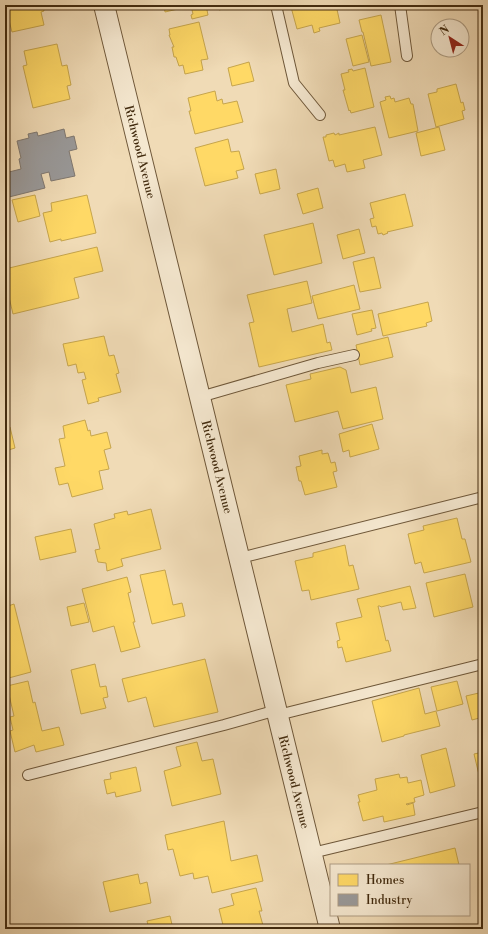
<svg xmlns="http://www.w3.org/2000/svg" width="488" height="934" font-family="'Libre Bodoni',serif">
<rect width="100%" height="100%" fill="#f0dbb6"/>
<filter id="stains"><feTurbulence type="fractalNoise" baseFrequency=".005" numOctaves="4"/><feColorMatrix values="0 0 0 0 .2 0 0 0 0 .09 0 0 0 0 .02 0 0 0 .5 -.17"/></filter>
<radialGradient id="worn" r=".72"><stop offset=".6" stop-color="#630" stop-opacity="0"/><stop offset="1" stop-color="#630" stop-opacity=".3"/></radialGradient>
<!-- homes -->
<g fill="#ffd966" stroke="#c6a54c">
<polygon points="5,5 43,5 44,11 41,12 44,25 12,32"/>
<polygon points="164,5 206,5 208,15 192,19 191,15 193,14 191,6 165,12"/>
<polygon points="217,5 238,5 219,10"/>
<polygon points="299,5 327,5 328,7 336,5 340,23 319,28 320,31 314,33 312,25 297,29 291,7"/>
<polygon points="381,15 391,62 371,66 363,32 362,32 359,20"/>
<polygon points="199,22 208,59 201,60 203,70 185,74 183,65 179,66 176,57 174,57 172,47 174,47 169,35 170,35 169,29"/>
<polygon points="362,35 369,62 353,66 346,39"/>
<polygon points="57,44 62,66 67,65 71,85 67,86 70,99 33,108 23,66 27,65 24,51"/>
<polygon points="249,62 254,81 232,86 228,68"/>
<polygon points="365,68 374,107 351,113 350,110 349,111 343,90 345,90 341,74 349,72 348,70 352,69 353,71"/>
<polygon points="456,84 461,103 463,102 465,110 462,111 464,119 436,127 428,94 437,92 437,89"/>
<polygon points="215,91 217,101 222,99 223,104 237,101 243,122 195,134 189,111 191,111 188,98"/>
<polygon points="390,96 391,99 394,98 395,102 409,98 411,104 413,104 418,131 389,138 380,102 386,100 385,97"/>
<polygon points="375,127 382,155 363,160 365,168 347,172 345,164 335,167 333,160 329,161 323,137 326,137 326,135 334,133 335,135 339,133 339,135"/>
<polygon points="439,127 445,150 421,156 416,133"/>
<polygon points="228,139 231,152 239,151 244,169 236,171 238,178 205,186 195,148"/>
<polygon points="276,169 280,189 260,194 255,174"/>
<polygon points="318,188 323,208 303,214 297,194"/>
<polygon points="405,194 413,226 387,232 388,233 383,235 382,233 378,234 376,226 372,227 370,219 374,218 370,203"/>
<polygon points="35,195 40,216 18,222 12,200"/>
<polygon points="87,195 96,233 61,241 61,239 50,242 43,213 52,211 51,203"/>
<polygon points="313,223 322,263 274,275 264,235"/>
<polygon points="359,229 365,253 343,259 337,235"/>
<polygon points="97,247 103,271 74,278 79,298 13,314 5,280 5,269"/>
<polygon points="374,257 381,288 360,292 353,262"/>
<polygon points="307,281 312,303 287,309 292,332 323,324 327,343 330,342 332,350 259,367 249,323 254,322 247,295"/>
<polygon points="354,285 360,309 318,319 312,296"/>
<polygon points="428,302 432,321 426,323 427,326 383,336 378,314"/>
<polygon points="372,310 376,328 371,329 372,331 357,335 352,314"/>
<polygon points="104,336 109,356 114,355 119,373 116,374 121,392 98,398 99,401 88,404 82,380 86,379 84,372 78,373 76,364 68,366 63,344"/>
<polygon points="388,337 393,357 360,365 356,345"/>
<polygon points="340,367 346,370 351,393 376,387 383,419 343,429 338,411 295,422 286,385 311,379 310,374"/>
<polygon points="85,420 88,431 90,430 91,436 107,432 111,448 104,450 109,469 99,471 103,489 72,497 68,483 59,485 55,468 65,466 59,439 65,438 63,426"/>
<polygon points="372,424 379,449 350,457 349,450 343,452 339,434"/>
<polygon points="10,427 15,448 5,451 5,428"/>
<polygon points="322,450 322,454 328,453 331,463 335,462 337,471 333,472 337,487 305,495 301,481 299,481 296,467 301,466 299,456"/>
<polygon points="151,509 161,549 121,559 123,566 107,571 106,563 98,562 95,550 100,549 94,524 115,518 114,514 127,511 128,515"/>
<polygon points="457,518 462,539 465,539 471,562 424,573 421,562 415,564 408,534 424,530 423,526"/>
<polygon points="71,529 76,552 40,560 35,537"/>
<polygon points="345,545 349,566 353,565 359,589 311,600 309,590 302,591 295,561 313,557 313,553"/>
<polygon points="165,570 173,605 182,603 185,616 152,624 140,575"/>
<polygon points="465,574 473,607 434,617 426,583"/>
<polygon points="127,577 131,592 128,593 135,622 133,622 140,647 121,652 114,626 93,632 82,589"/>
<polygon points="410,586 416,608 403,610 401,602 381,607 380,606 378,606 386,641 388,640 391,651 346,662 342,647 338,648 337,641 340,640 336,623 362,617 357,599"/>
<polygon points="84,603 89,622 71,626 67,607"/>
<polygon points="14,604 31,672 5,679 5,607"/>
<polygon points="205,659 218,712 154,727 146,697 128,702 122,679"/>
<polygon points="95,664 100,687 106,686 108,697 103,698 106,708 81,714 71,670"/>
<polygon points="28,681 33,703 35,702 42,731 59,727 64,745 36,752 34,745 15,752 10,731 13,730 10,717 14,716 7,686"/>
<polygon points="457,681 463,704 437,711 431,687"/>
<polygon points="419,688 425,714 436,711 440,726 404,735 404,736 382,742 372,701"/>
<polygon points="483,692 483,717 472,720 466,696"/>
<polygon points="197,742 202,761 213,759 221,794 172,806 164,771 181,766 176,747"/>
<polygon points="446,748 455,786 430,793 421,755"/>
<polygon points="483,752 483,779 480,779 474,754"/>
<polygon points="136,767 141,791 116,797 115,792 107,794 104,780 111,779 110,773"/>
<polygon points="399,774 400,778 407,777 408,783 421,780 424,795 414,798 415,802 406,804 407,805 413,803 415,815 384,822 383,816 363,821 358,802 360,802 358,795 377,790 375,779"/>
<polygon points="224,821 231,861 257,855 263,881 212,893 208,876 194,879 193,873 180,876 173,849 168,850 165,835"/>
<polygon points="455,848 459,865 386,865"/>
<polygon points="138,874 140,884 147,882 151,903 110,912 103,882"/>
<polygon points="256,888 262,911 259,911 264,929 224,929 219,909 234,905 231,894"/>
<polygon points="170,916 173,929 149,929 147,921"/>
<polygon points="483,924 483,929 463,929"/>
</g>
<!-- industry -->
<polygon fill="#999" stroke="#7f7870" points="64,129 66,138 74,136 77,149 69,151 75,176 51,181 49,172 41,174 45,188 5,198 5,173 21,169 19,159 21,158 17,141 29,138 28,134 37,132 38,136"/>
<g fill="none" stroke-linecap="round" stroke-linejoin="round">
<!-- lane casing -->
<g stroke="#6e5739" stroke-width="12">
<g id="lane">
<polyline points="276,5 294,83 320,115"/>
<polyline points="400,5 407,56"/>
<polyline points="200,397 318,363 354,355"/>
<polyline points="240,558 483,497"/>
<polyline points="278,715 483,664"/>
<polyline points="28,775 224,725 277,710"/>
<polyline points="312,853 483,812"/>
</g>
</g>
<!-- street casing -->
<g stroke="#6e5739" stroke-width="22">
<polyline id="street" points="104,5 330,929"/>
</g>
<!-- lane -->
<use href="#lane" stroke="#f5e8d0" stroke-width="10"/>
<!-- street -->
<use href="#street" stroke="#f5e8d0" stroke-width="20"/>
</g>
<g text-anchor="middle" stroke-width="4" stroke-linejoin="round" paint-order="stroke">
<!-- street labels -->
<g font-size="12" fill="#422b0f" stroke="#f5e8d0">
<text transform="translate(140 152) rotate(76)" y="4">Richwood Avenue</text>
<text transform="translate(217 467) rotate(76)" y="4">Richwood Avenue</text>
<text transform="translate(294 782) rotate(76)" y="4">Richwood Avenue</text>
</g>
</g>
<!-- margin -->
<rect width="488" height="934" fill="none" stroke="#f0dbb6" stroke-width="20"/>
<rect x="6" y="6" width="476" height="922" fill="none" stroke="#422b0f" stroke-width="2"/>
<rect x="10" y="10" width="468" height="914" fill="none" stroke="#422b0f"/>
<!-- legend -->
<rect x="330" y="864" width="140" height="52" fill="#f5e8d0" stroke="#ad9c83"/>
<rect x="338" y="874" width="20" height="12" fill="#ffd966" stroke="#ad9c83"/>
<text x="366" y="884" font-size="12" fill="#422b0f">Homes</text>
<rect x="338" y="894" width="20" height="12" fill="#999999" stroke="#ad9c83"/>
<text x="366" y="904" font-size="12" fill="#422b0f">Industry</text>
<!-- north arrow -->
<g transform="translate(450 38) rotate(324)"><circle r="19" fill="#f5e8d0" stroke="#ad9c83"/>
<path d="M0-3L7 15L0 10L-7 15Z" fill="#8f2418"/>
<text y="-6" font-size="11" font-weight="bold" text-anchor="middle" fill="#422b0f">N</text>
</g>
<rect width="100%" height="100%" filter="url(#stains)"/>
<rect width="100%" height="100%" fill="url(#worn)"/>
</svg>
